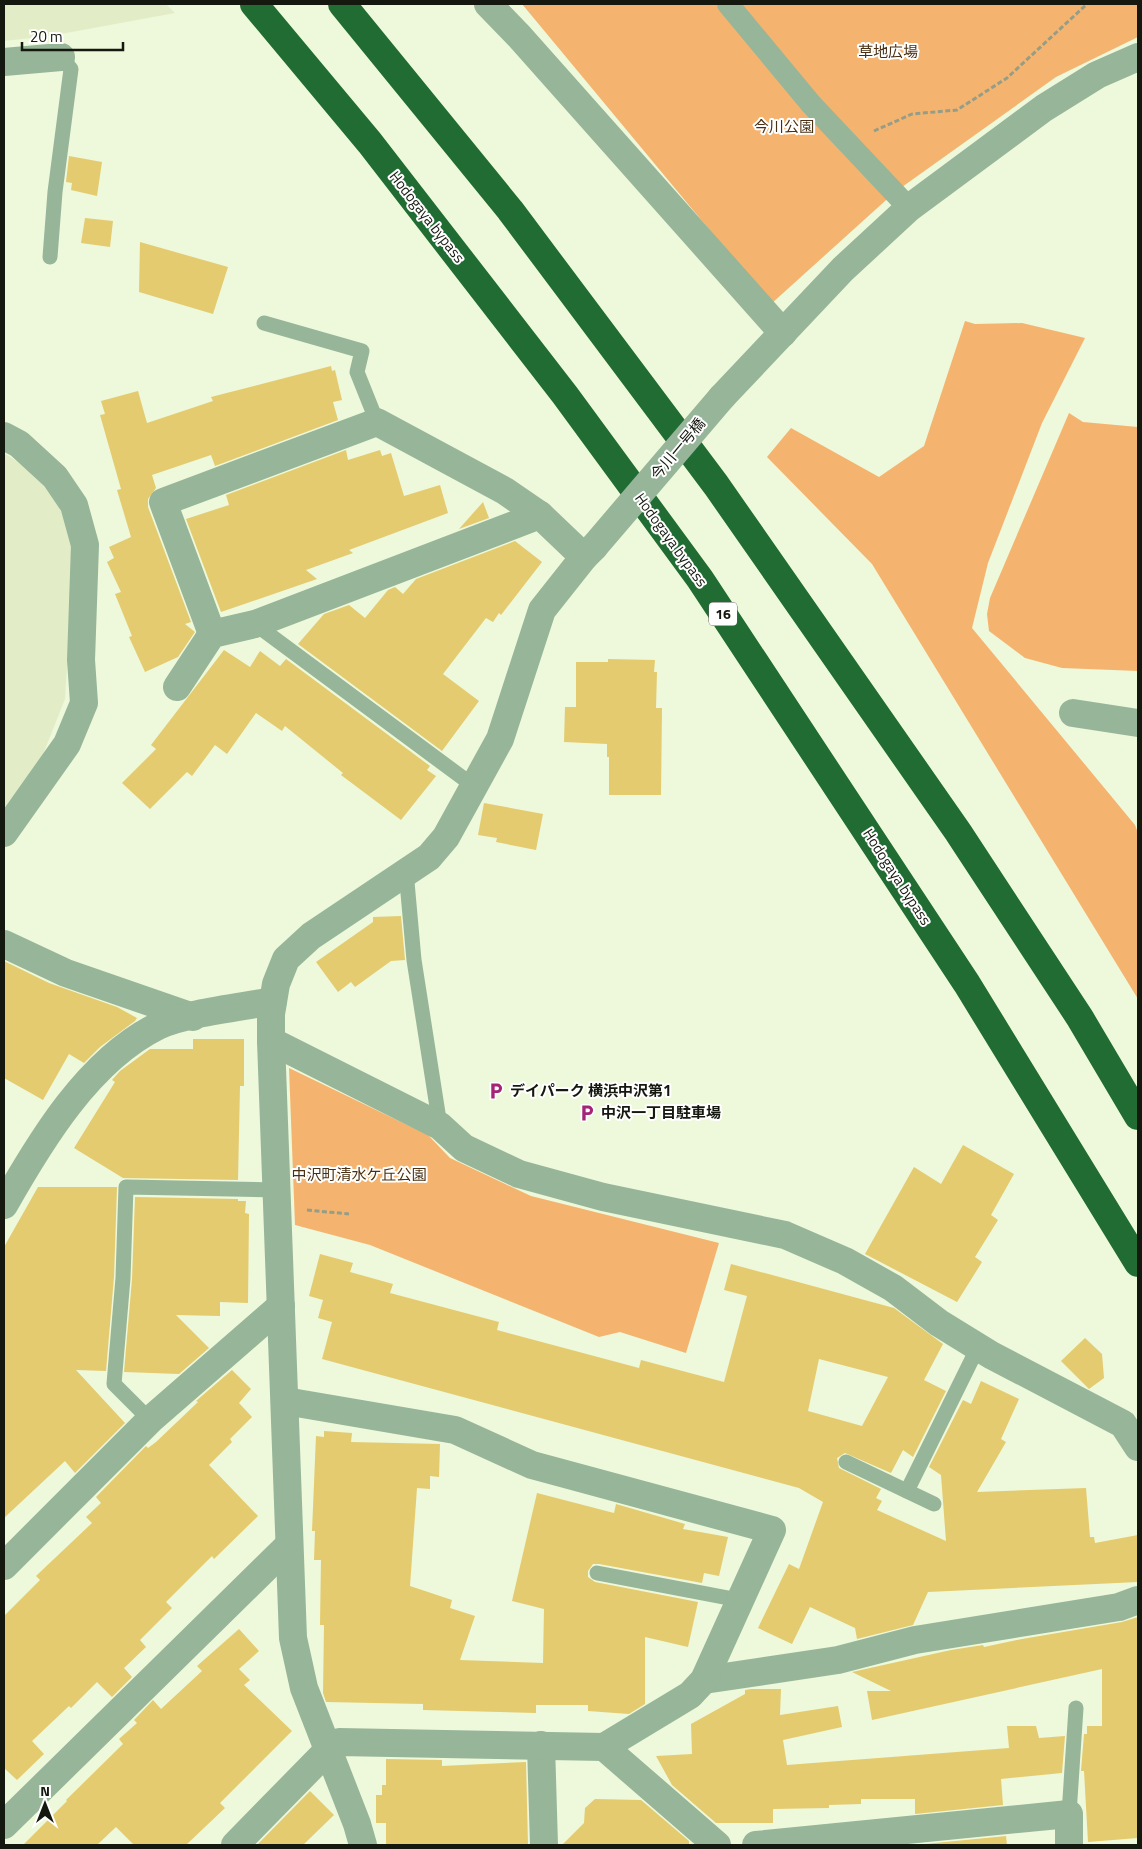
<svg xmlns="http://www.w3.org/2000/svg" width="1142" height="1849" font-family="'Titillium Web','Noto Sans JP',sans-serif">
<rect width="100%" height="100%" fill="#eef8da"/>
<!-- built -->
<g fill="#e2edc8">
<polygon points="4,4 166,4 175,13 50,36 4,41"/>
<polygon points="4,453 48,482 75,543 65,699 38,767 4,812"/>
</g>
<!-- green -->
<g fill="#f4b46f">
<polygon points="522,4 1138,4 1138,37 1056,77 895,192 771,304"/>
<polygon points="965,321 975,324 1022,323 1085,338 1042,423 988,563 972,628 1135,825 1138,833 1138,999 872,564 767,457 791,428 879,477 924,446"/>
<polygon points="1069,413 1083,422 1138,427 1138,671 1062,668 1025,658 989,631 987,614 990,598"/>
<polygon points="289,1068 428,1135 450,1158 531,1196 719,1243 686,1353 620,1332 599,1337 370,1245 295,1225"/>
</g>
<!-- building -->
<g fill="#e4cb6f" fill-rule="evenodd">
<polygon points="69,156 102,162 97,196 71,190 72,183 66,182"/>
<polygon points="85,218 113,221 110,247 81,243"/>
<polygon points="140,242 228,267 213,314 139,292"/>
<polygon points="331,366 332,371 335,370 342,400 333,402 338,420 215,466 211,455 152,475 156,488 148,499 148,507 191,622 185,624 195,632 178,657 145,672 129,637 132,636 115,594 121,592 107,562 114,558 109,547 131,537 117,490 121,489 100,415 105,414 101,401 138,391 147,423 213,401 211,397"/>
<polygon points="346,450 348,460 380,450 382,456 391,453 404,496 440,485 448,513 349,550 353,553 306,570 317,579 221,612 186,519 229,505 226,495"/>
<polygon points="483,502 489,518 459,529"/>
<polygon points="515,541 542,562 501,615 499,613 493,622 486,618 443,674 479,701 442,751 298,644 324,614 349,605 365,618 388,590 395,587 403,594 416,579"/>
<polygon points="224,650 250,667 260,651 280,666 286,659 430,766 427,770 436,776 401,820 341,775 343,773 285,726 282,731 256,713 227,754 215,745 192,776 187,772 150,809 122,783 156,749 151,745"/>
<polygon points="608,659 655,660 654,672 657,672 656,708 662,708 661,795 609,795 609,757 607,757 607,744 564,742 565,707 576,707 576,662 608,662"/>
<polygon points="484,803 543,814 536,850 496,842 497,838 478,835"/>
<polygon points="401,916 405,960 391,961 355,987 351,982 338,992 316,962 373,922 373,917"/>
<polygon points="4,961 49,983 117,1007 137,1018 135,1021 100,1047 84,1063 69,1054 43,1100 4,1078"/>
<polygon points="193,1039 244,1039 244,1086 240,1086 238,1180 123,1178 74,1148 115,1082 112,1080 120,1071 150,1049 193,1049"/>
<polygon points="963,1145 1014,1174 991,1215 998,1220 975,1257 982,1262 957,1302 865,1254 914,1167 941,1184"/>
<polygon points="38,1187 117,1187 114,1277 106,1371 76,1370 125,1423 75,1473 65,1461 4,1518 4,1247"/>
<polygon points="135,1197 238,1199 238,1201 246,1201 245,1213 249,1214 248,1303 220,1302 220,1316 176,1315 209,1348 179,1374 124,1372 132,1279"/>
<path d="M320,1254l33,9 -3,9 43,12 -3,9 109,29 -2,8 142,38 2,-8 83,22 23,-86 -23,-6 7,-26 163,44 49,36 -19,36 22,11 -33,66 -10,-7 -12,23 -46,-20 -8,5 2,10 42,21 -5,9 6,3 -5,9 69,31 -5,-66 -12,-8 34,-67 8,4 10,-23 38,18 -18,40 5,3 -29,50 109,-4 4,49h4l1,6 43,-8v47l-210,10 -15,33 -56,14 -2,-11 -45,-21 -18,37 -34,-16 31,-64 10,5 24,-67 -24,-14 -477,-129 10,-37 -14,-4 5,-18 -14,-4zM819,1359l69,18 -26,49 -54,-15z"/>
<polygon points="1085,1338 1102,1354 1104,1378 1089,1389 1061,1361"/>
<polygon points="232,1370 251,1389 239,1403 252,1417 230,1439 232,1442 209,1465 258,1516 214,1559 212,1556 166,1602 172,1608 140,1640 146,1647 124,1668 132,1677 112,1697 97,1682 71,1708 69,1706 32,1741 44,1754 17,1780 4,1768 4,1616 40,1580 36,1576 92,1523 86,1517 101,1503 96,1497 146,1446 148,1448 156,1442 198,1402 196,1401"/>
<polygon points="324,1431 352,1433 351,1442 440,1444 439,1477 430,1476 430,1489 417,1488 410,1586 452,1600 450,1608 475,1616 460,1660 543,1663 544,1609 512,1601 537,1493 614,1513 616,1504 685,1524 683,1529 728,1537 719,1576 704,1573 702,1583 599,1564 593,1564 588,1571 588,1577 595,1582 698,1602 688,1647 645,1637 645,1704 629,1714 588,1711 588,1705 536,1705 536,1713 423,1710 423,1704 326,1702 323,1693 324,1625 320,1625 321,1560 314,1560 315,1531 312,1531 316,1436 324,1437"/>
<polygon points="1138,1617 1138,1838 1088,1842 1084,1771 1081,1771 1084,1734 1087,1734 1087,1726 1102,1726 1102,1669 872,1720 867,1691 891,1691 852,1672 951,1650 983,1645 984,1647 1022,1639 1122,1622"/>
<polygon points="239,1629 259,1651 239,1669 250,1680 244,1685 292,1731 220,1803 225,1808 186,1845 134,1845 116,1827 97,1845 23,1845 67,1801 66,1800 123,1744 119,1739 137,1723 134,1720 153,1700 161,1709 202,1671 197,1666"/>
<polygon points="751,1689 781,1689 780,1715 838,1706 842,1727 783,1740 787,1765 1009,1748 1007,1726 1036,1726 1039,1738 1065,1736 1062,1773 1001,1779 1003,1805 915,1814 915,1799 861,1799 861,1804 829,1805 829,1808 773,1809 773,1823 716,1823 672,1785 656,1756 692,1754 691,1724 745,1694 745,1690"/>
<polygon points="386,1759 442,1760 442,1766 526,1762 528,1845 386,1845 386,1823 376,1823 376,1795 382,1795 382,1785 386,1785"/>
<polygon points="310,1791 334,1815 303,1845 257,1845"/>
<polygon points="595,1799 641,1800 689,1841 689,1845 562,1845 584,1823 585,1808"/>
<polygon points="1006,1836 1007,1845 915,1845"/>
</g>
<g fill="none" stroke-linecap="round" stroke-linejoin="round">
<!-- path -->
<g stroke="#969d87" stroke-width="3" stroke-dasharray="5 2.5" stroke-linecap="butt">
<polyline points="874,131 912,114 957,110 1007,78 1087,4"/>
<polyline points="307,1210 349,1214"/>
</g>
<!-- service -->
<g stroke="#96b599" stroke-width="15">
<polyline points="50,257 55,192 71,69 61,57"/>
<polyline points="264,323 362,351 357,372 377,422"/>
<polyline points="255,624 475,787"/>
<polyline points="406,871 414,960 440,1126"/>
<polyline points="150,1420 114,1384 123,1278 126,1187 277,1190"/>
<polyline points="846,1462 934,1504"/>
<polyline points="907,1491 978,1347"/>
<polyline points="597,1573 739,1600"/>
<polyline points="1069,1814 1076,1708"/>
</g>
<!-- pedestrian -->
<polyline stroke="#96b599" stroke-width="22" points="728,4 811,104 909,208"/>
<!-- minor -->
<g stroke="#96b599" stroke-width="28">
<polyline points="488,4 519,36 783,333"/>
<polyline points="4,62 61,57"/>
<polyline points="4,436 19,444 55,477 74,505 85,545 81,660 84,703 67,744 4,833"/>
<polyline points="212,634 163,502 377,422 505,491 540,515"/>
<polyline points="177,687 212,634 255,624 540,515 584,557"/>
<polyline points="1073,713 1138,723"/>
<polyline points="4,944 66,973 193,1017"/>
<polyline points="271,1041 440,1126 464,1148 519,1174 603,1197 785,1235 845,1261 893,1288 939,1323 991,1355 1123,1424 1138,1447"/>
<path d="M4,1205c37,-65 85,-145 154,-179 27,-13 84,-19 115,-25"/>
<polyline points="4,1566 150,1420 281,1306"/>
<polyline points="704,1680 838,1660 915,1640 1119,1607 1138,1600"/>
<polyline points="541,1745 544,1845"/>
<polyline points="604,1747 717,1845"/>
<polyline points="4,1825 289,1545"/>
<polyline points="235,1845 329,1749 339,1742 604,1747 690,1695 704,1680 772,1530 532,1465 455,1430 285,1401"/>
<polyline points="756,1845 1069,1814 1069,1845"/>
</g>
<!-- tertiary -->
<g stroke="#96b599" stroke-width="28">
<polyline points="722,397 843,269 909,208 1044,108 1097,75 1138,57"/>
<polyline points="363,1845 357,1824 304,1688 293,1638 271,1041 271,1014 276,984 286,959 311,936 429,857 446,837 500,739 542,610 584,557 594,547"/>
</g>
<!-- motorway -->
<g stroke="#206c33" stroke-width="28">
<polyline points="254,4 370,143 565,395 700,579 967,984 1138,1263"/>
<polyline points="342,4 510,210 716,485 958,832 1080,1018 1138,1116"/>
</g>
<!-- tertiary-bridge -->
<polyline stroke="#96b599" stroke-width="28" points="594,547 722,397"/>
</g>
<!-- icons -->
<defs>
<g id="parking-bare" transform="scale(1.35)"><path d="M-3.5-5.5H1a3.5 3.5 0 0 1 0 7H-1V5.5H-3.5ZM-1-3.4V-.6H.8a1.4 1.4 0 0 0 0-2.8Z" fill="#a42577" stroke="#fff" stroke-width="2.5" paint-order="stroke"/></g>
</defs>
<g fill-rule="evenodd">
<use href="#parking-bare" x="496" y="1091"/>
<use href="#parking-bare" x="587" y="1113"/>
</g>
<g text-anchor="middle" stroke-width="4" stroke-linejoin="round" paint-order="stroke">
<!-- shield labels -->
<rect fill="#fff" stroke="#5b5d56" stroke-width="1" x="709" y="602.5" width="28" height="23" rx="4"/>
<g font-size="14" font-weight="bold" fill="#15180e">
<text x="723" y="619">16</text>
</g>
<!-- park labels -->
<g font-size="15" fill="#4a3012" stroke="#fff">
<text x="888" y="57">草地広場</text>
<text x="784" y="132">今川公園</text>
<text x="359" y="1180">中沢町清水ケ丘公園</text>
</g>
<!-- street labels -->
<g font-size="15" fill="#15180e" stroke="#fff">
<text transform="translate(427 217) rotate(52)" y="5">Hodogaya bypass</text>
<text transform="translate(678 449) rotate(-50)" y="5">今川一号橋</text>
<text transform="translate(671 540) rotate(54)" y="5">Hodogaya bypass</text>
<text transform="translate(897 877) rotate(57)" y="5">Hodogaya bypass</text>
</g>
<!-- poi labels -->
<g font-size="15" font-weight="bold" fill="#15180e" stroke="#fff" text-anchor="start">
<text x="510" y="1096">デイパーク 横浜中沢第1</text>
<text x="601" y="1118">中沢一丁目駐車場</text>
</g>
</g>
<!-- border -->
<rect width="1142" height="1849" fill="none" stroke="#15180e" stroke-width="10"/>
<!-- north arrow -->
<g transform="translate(45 1804)" stroke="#ffffff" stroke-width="4" paint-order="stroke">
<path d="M0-4L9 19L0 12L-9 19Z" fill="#15180e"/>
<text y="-8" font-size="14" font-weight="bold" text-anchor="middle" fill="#15180e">N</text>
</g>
<!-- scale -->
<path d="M22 42v8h101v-8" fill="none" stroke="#15180e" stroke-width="2.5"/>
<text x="30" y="42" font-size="15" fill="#15180e" stroke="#ffffff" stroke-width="4" paint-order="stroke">20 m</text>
</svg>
